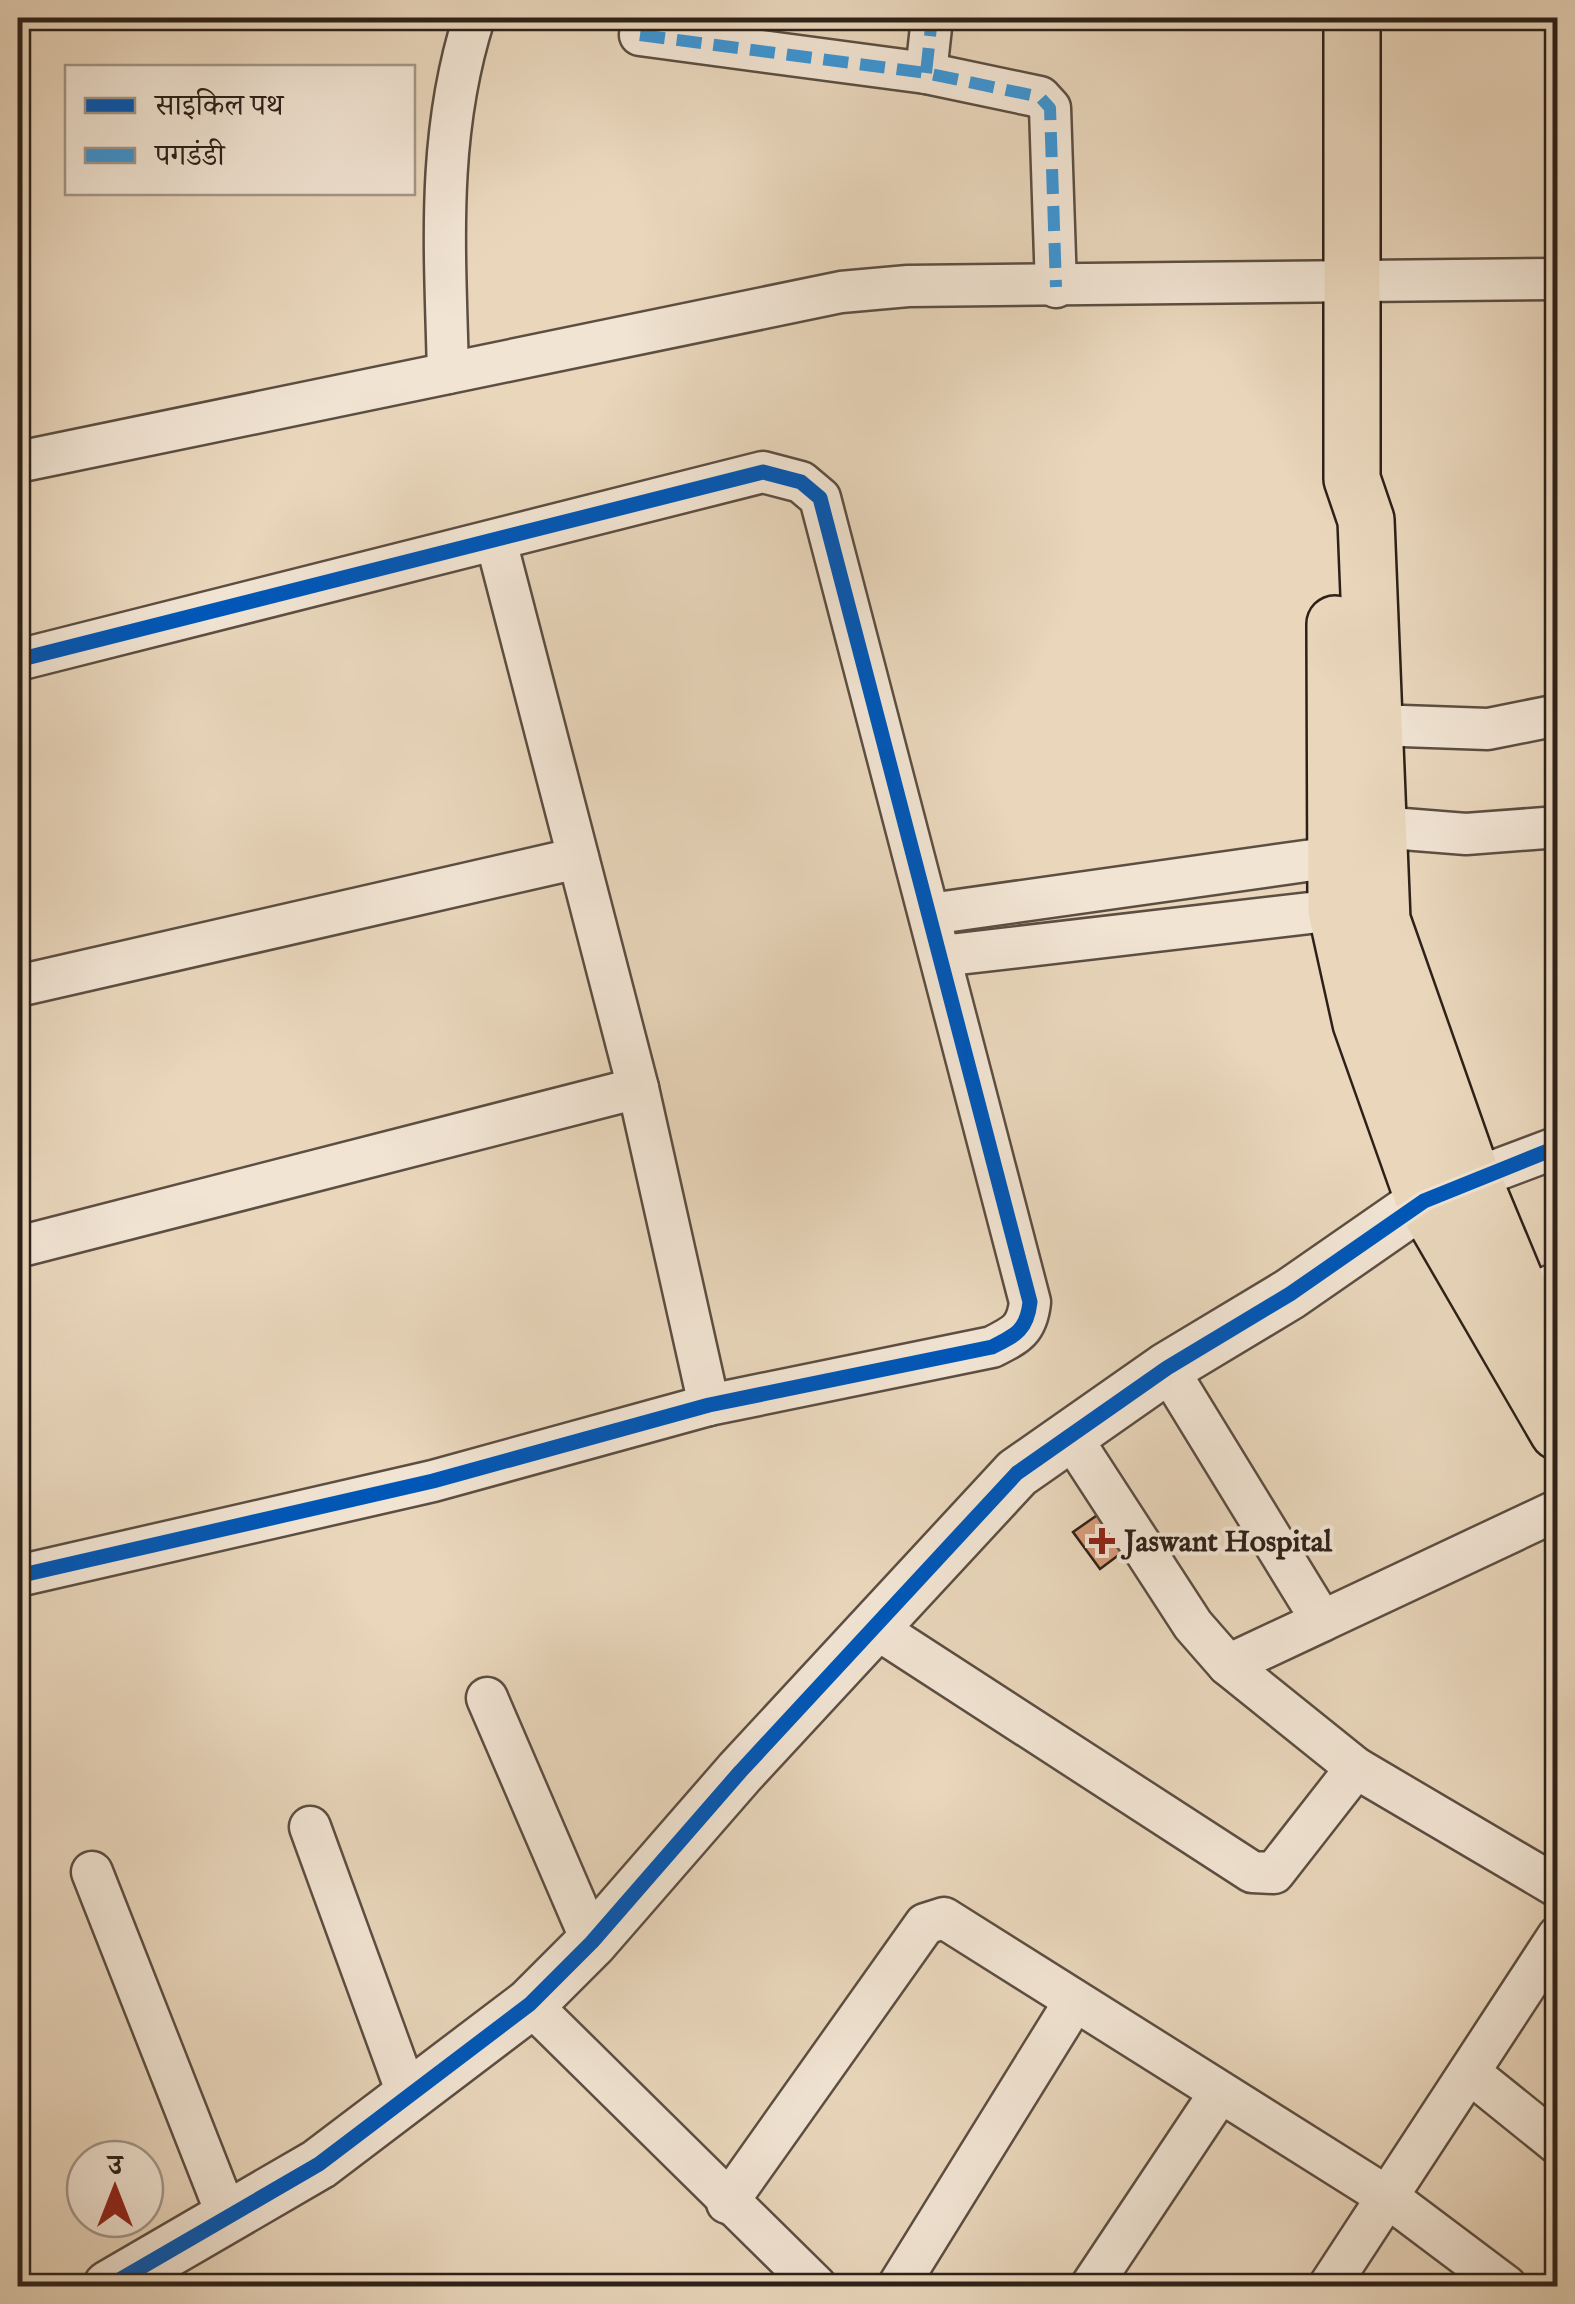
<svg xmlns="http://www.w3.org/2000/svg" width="1575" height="2304" font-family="'IM FELL English','Noto Serif Devanagari',serif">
<rect width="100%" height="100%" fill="#e9d6bb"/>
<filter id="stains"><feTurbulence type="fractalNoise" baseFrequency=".002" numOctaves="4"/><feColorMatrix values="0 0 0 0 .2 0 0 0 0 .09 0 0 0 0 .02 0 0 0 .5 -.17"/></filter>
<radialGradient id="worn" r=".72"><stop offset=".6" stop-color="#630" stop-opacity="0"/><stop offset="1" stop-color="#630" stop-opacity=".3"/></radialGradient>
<!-- building -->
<polygon fill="#d89c7a" stroke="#2d2119" stroke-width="2.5" points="1106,1509 1132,1545 1100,1569 1073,1532"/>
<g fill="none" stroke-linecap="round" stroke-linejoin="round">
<!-- minor casing -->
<g stroke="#5c4e42" stroke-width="45">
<g id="minor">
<polyline points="640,35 926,73 1040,97 1050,108 1056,287"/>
<polyline points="926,73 932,18"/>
<path d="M448,373c-3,-124 -12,-236 26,-355"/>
<polyline points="18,462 841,292 908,286 1558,279"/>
<polyline points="496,541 638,1088 709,1405"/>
<path d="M18,660l745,-188 38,10 19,16 210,804c-3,28 -14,33 -38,45l-283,58 -276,76 -415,95"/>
<polyline points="1374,725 1488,729 1558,715"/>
<polyline points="1378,827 1466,834 1558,827"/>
<polyline points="930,914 1334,857"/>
<polyline points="941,956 1336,910"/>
<polyline points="18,986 578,858"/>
<polyline points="1473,1179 1558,1147"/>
<polyline points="18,1247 638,1088"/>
<polyline points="1522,1297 1558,1283"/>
<polyline points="1167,1368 1322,1621 1558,1510"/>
<polyline points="1069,1434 1193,1625 1228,1665 1356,1768 1558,1887"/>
<polyline points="874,1627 1252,1872 1274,1873 1356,1768"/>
<polyline points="1228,1665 1322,1621"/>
<polyline points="487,1698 592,1942"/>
<polyline points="310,1827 408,2096"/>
<polyline points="92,1872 228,2218"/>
<polyline points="530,2004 816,2286"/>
<polyline points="1470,2073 1558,2144"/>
<polyline points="727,2203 925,1924 944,1918 1389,2198 1506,2286"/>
<polyline points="898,2286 1074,2002"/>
<polyline points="1091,2286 1219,2094"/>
<polyline points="1329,2286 1558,1936"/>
</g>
</g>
<!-- tertiary casing -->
<g stroke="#5c4e42" stroke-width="55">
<polyline id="tertiary" points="109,2286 319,2164 530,2004 592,1942 740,1772 1017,1473 1167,1368 1290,1294 1424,1201 1462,1184"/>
</g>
<!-- primary casing -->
<g stroke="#2d2119" stroke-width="60">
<g id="primary">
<polyline points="1352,18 1352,479 1366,520 1382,920 1473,1179 1522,1297 1558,1355"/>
<polyline points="1335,624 1336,910 1361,1023 1424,1201 1558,1432"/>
</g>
</g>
<!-- minor -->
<use href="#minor" stroke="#f1e4d3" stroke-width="40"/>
<!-- tertiary -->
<use href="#tertiary" stroke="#f1e4d3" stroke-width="50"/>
<!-- primary -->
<use href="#primary" stroke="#e9d6bb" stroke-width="55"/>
<!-- quiet -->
<g stroke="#3c95d4" stroke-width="12" stroke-dasharray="25 12" stroke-linecap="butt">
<polyline points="640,35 926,73 1040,97 1050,108 1056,287"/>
<polyline points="926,73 932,18"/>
</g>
<!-- cycleway casing -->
<g stroke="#f1e4d3" stroke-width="21">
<g id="cycleway">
<path d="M18,660l745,-188 38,10 19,16 210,804c-3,28 -14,33 -38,45l-283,58 -276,76 -415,95"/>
<polyline points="109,2286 319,2164 530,2004 592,1942 740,1772 1017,1473 1167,1368 1290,1294 1424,1201 1558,1147"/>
</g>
</g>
<!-- cycleway -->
<use href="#cycleway" stroke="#0057b8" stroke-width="15"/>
</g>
<!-- markers -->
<path fill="#8f2418" stroke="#f1e4d3" stroke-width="4" d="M1097 1526h10v10h10v10h-10v10h-10v-10h-10v-10h10z"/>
<g text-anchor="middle" stroke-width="8" stroke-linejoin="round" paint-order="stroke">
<!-- poi labels -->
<g font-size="30" font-weight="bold" fill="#2d2119" stroke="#f1e4d3" text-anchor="start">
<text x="1124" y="1551">Jaswant Hospital</text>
</g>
</g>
<!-- margin -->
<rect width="1575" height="2304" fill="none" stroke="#e9d6bb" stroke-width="60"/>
<rect x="20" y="20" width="1535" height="2264" fill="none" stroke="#2d2119" stroke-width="5"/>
<rect x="30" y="30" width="1515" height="2244" fill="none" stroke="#2d2119" stroke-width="2.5"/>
<!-- legend -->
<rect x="65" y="65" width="350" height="130" fill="#f1e4d3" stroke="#a39689" stroke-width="2.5"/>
<rect x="85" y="98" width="50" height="15" fill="#0057b8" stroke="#a39689" stroke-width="2.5"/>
<text x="155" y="115" font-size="30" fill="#2d2119">साइकिल पथ</text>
<rect x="85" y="148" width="50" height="15" fill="#3c95d4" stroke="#a39689" stroke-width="2.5"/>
<text x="155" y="165" font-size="30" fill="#2d2119">पगडंडी</text>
<!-- north arrow -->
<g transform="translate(115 2189)"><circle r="48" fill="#f1e4d3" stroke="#a39689" stroke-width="2.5"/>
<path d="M0-8L18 38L0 25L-18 38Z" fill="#8f2418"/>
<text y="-15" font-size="28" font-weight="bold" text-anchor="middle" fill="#2d2119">उ</text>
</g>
<rect width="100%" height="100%" filter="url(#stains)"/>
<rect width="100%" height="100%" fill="url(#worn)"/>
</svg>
